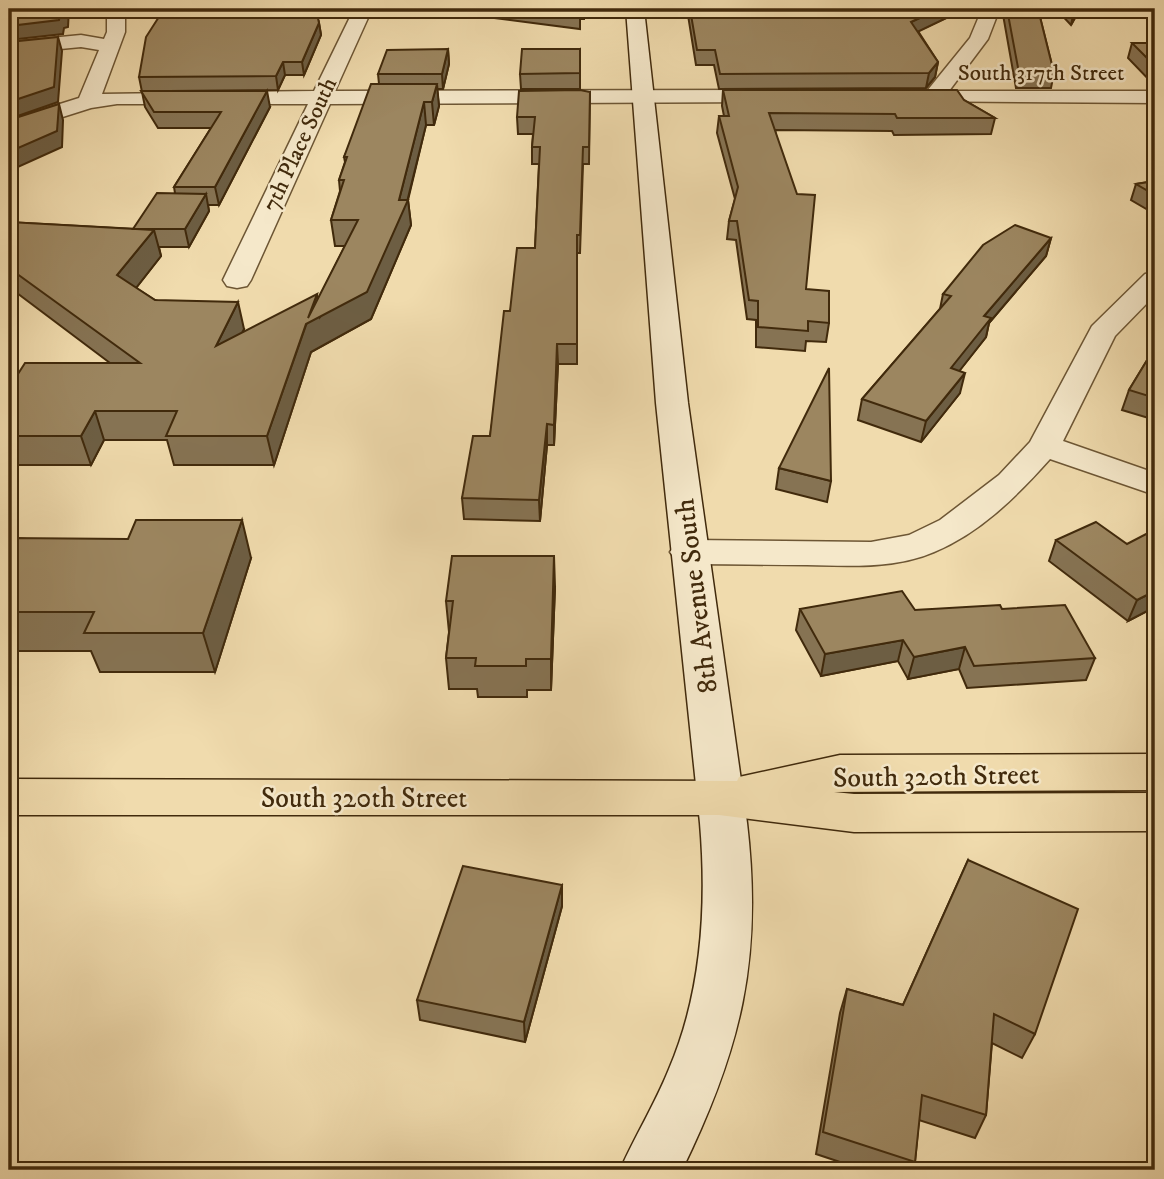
<svg xmlns="http://www.w3.org/2000/svg" width="1164" height="1179" font-family="'IM FELL DW Pica',serif">
<rect width="100%" height="100%" fill="#f0dbad"/>
<filter id="stains"><feTurbulence type="fractalNoise" baseFrequency=".00286" numOctaves="4"/><feColorMatrix values="0 0 0 0 .2 0 0 0 0 .09 0 0 0 0 .02 0 0 0 .5 -.17"/></filter>
<radialGradient id="worn" r=".72"><stop offset=".6" stop-color="#630" stop-opacity="0"/><stop offset="1" stop-color="#630" stop-opacity=".3"/></radialGradient>
<g fill="none" stroke-linecap="round" stroke-linejoin="round">
<!-- street casing -->
<g stroke="#6d5634" stroke-width="3">
<g id="street">
<polygon points="107,9 125,9 125,32 102,94 314,91 354,9 372,9 335,91 775,90 782,92 785,96 782,100 775,102 330,104 251,280 247,286 237,288 227,286 223,280 308,104 117,104 91,108 9,134 9,120 79,98 99,50 81,47 9,54 9,42 81,35 104,39 107,32"/>
<polygon points="976,9 995,9 998,13 988,39 949,91 1155,91 1155,103 902,101 899,97 902,93 927,91 970,38 980,14"/>
<path d="M1155,272v23l-40,41 -52,105 92,32v22l-105,-36c-33,37 -70,74 -116,93 -39,17 -86,14 -127,13 -39,0 -79,-1 -118,-1l-13,-4 -6,-8 6,-8 13,-4 182,2 38,-7 31,-15 59,-45 31,-33 62,-116 53,-52z"/>
</g>
</g>
<!-- secondary casing -->
<g stroke="#412a0c" stroke-width="3">
<path id="secondary" d="M626,9h18l44,394 59,420c16,136 -6,226 -65,347h-62c15,-34 35,-66 49,-101 33,-77 38,-163 31,-246l-44,-420z"/>
</g>
<!-- primary casing -->
<g stroke="#412a0c" stroke-width="3">
<polygon id="primary" points="1155,754 1155,790 834,792 854,794 1155,793 1155,831 854,832 719,815 9,815 9,779 737,781 739,777 840,755"/>
</g>
<!-- street -->
<use href="#street" fill="#f5e8ca" fill-rule="evenodd"/>
<!-- secondary -->
<use href="#secondary" fill="#f5e8ca" fill-rule="evenodd"/>
<!-- primary -->
<use href="#primary" fill="#f0dbad" fill-rule="evenodd"/>
</g>
<!-- wall -->
<g fill="#867353" stroke="#412a0c" stroke-width="2">
<polygon points="423,9 584,9 584,19 580,19 580,29"/>
<polygon points="687,9 965,9 918,31 938,62 935,77 926,88 719,89 714,65 696,65"/>
<polygon points="1002,9 1038,9 1054,73 1051,88 1016,88"/>
<polygon points="1056,9 1080,9 1071,25"/>
<polygon points="319,23 321,35 304,75 285,75 278,90 169,91 270,107 219,205 208,205 209,211 189,247 159,247 161,256 136,288 155,300 244,329 242,333 318,300 345,246 335,246 331,220 340,191 339,180 345,162 344,157 379,84 378,74 448,49 449,64 443,89 437,89 439,106 434,125 426,125 408,200 411,225 371,319 311,352 274,465 174,465 167,440 104,440 91,465 9,465 9,388 110,363 9,287 9,222 133,229 175,193 174,187 211,128 158,128 145,107 139,77"/>
<polygon points="1132,43 1155,43 1155,86 1128,58"/>
<polygon points="580,49 580,89 521,89 520,74"/>
<polygon points="723,90 964,100 995,118 991,134 894,135 892,131 775,130 806,289 829,323 826,342 806,341 805,351 756,347 756,320 747,319 736,240 727,239 729,221 735,199 717,133 719,116 724,116 722,106"/>
<polygon points="590,92 589,164 583,164 580,253 577,253 577,364 558,364 554,445 547,445 540,521 464,519 462,498 490,436 510,311 535,248 539,164 532,164 532,147 533,134 518,134 517,117"/>
<polygon points="1155,181 1155,214 1131,200 1136,184"/>
<polygon points="1051,238 1046,256 989,323 986,337 959,371 960,393 921,442 858,420 862,399 940,309 943,294"/>
<polygon points="1155,347 1155,420 1122,410 1129,390"/>
<polygon points="779,468 831,481 827,502 776,489"/>
<polygon points="9,524 15,538 251,558 215,672 100,672 91,651 9,651"/>
<polygon points="1056,540 1127,544 1155,607 1128,621 1049,561"/>
<polygon points="555,587 551,690 527,690 527,697 478,697 477,689 449,689 446,658 449,632 446,601"/>
<polygon points="800,609 915,610 1002,609 1095,658 1086,680 967,688 959,669 908,679 898,661 821,676 796,630"/>
<polygon points="968,860 1035,1034 1022,1058 992,1043 986,1115 975,1138 919,1120 915,1162 911,1170 864,1170 816,1154 840,1013 847,989 903,1005"/>
<polygon points="562,885 562,906 525,1042 420,1020 417,1000"/>
</g>
<!-- shaded-wall -->
<g fill="#6d5e43" stroke="#412a0c" stroke-width="2">
<polygon points="64,9 69,9 68,27 64,28 63,34 9,40 9,26 60,14"/>
<polygon points="939,9 965,9 909,36 911,22"/>
<polygon points="1076,9 1080,9 1071,25 1074,11"/>
<polygon points="319,23 321,35 304,75 302,62"/>
<polygon points="58,37 62,51 58,102 9,119 9,102"/>
<polygon points="448,49 449,64 443,89 442,74"/>
<polygon points="283,62 285,75 278,90 276,76"/>
<polygon points="938,62 935,77 926,88 929,73"/>
<polygon points="437,84 439,106 434,125 432,102"/>
<polygon points="267,91 270,107 219,205 215,187"/>
<polygon points="424,102 426,125 407,202 408,200 411,225 371,319 311,352 274,465 267,436 317,294 320,317 399,200"/>
<polygon points="59,104 63,120 62,147 9,171 9,152"/>
<polygon points="206,194 209,211 189,247 185,229"/>
<polygon points="154,230 161,256 125,302 117,275"/>
<polygon points="1051,238 1046,256 989,323 986,337 946,388 951,368 984,316"/>
<polygon points="238,302 244,329 223,374 216,346"/>
<polygon points="557,344 558,364 554,445 554,425"/>
<polygon points="965,373 960,393 921,442 926,421"/>
<polygon points="95,411 104,440 91,465 81,436"/>
<polygon points="547,424 547,445 540,521 539,500"/>
<polygon points="242,520 251,558 215,672 203,633"/>
<polygon points="9,524 22,557 9,571"/>
<polygon points="554,556 555,587 551,690 551,659"/>
<polygon points="1155,591 1155,607 1128,621 1137,600"/>
<polygon points="903,640 898,661 821,676 825,654"/>
<polygon points="965,647 959,669 908,679 914,657"/>
<polygon points="562,885 562,906 525,1042 524,1022"/>
</g>
<!-- building -->
<g fill="#9c8660" stroke="#412a0c" stroke-width="2">
<polygon points="9,9 64,9 64,14 60,14 59,20 9,26"/>
<polygon points="164,9 316,9 319,23 302,62 283,62 276,76 139,77 146,37"/>
<polygon points="518,9 580,9 580,17"/>
<polygon points="690,9 939,9 911,22 938,62 929,73 720,74 715,50 697,50"/>
<polygon points="1007,9 1038,9 1054,73 1019,73"/>
<polygon points="58,37 54,87 9,102 9,42"/>
<polygon points="1132,43 1155,43 1155,66"/>
<polygon points="448,49 442,74 378,74 387,50"/>
<polygon points="522,49 580,49 580,73 520,74"/>
<polygon points="371,84 437,84 432,102 424,102 399,200 408,200 367,292 306,324 267,436 166,436 177,411 95,411 81,436 9,436 9,388 25,363 140,363 9,268 9,222 154,230 117,275 155,300 238,302 216,346 317,294 308,318 358,220 331,220 344,180 339,180 347,157 344,157"/>
<polygon points="580,90 590,92 589,147 583,147 580,235 577,235 577,344 557,344 554,425 547,424 539,500 462,498 473,436 490,436 504,311 510,311 517,248 535,248 540,147 532,147 535,117 517,117 519,91"/>
<polygon points="723,90 957,90 964,100 995,118 897,118 895,114 769,113 797,194 815,195 806,289 829,291 829,323 808,321 808,331 758,327 758,301 749,300 737,221 729,221 738,187 719,116 729,116"/>
<polygon points="141,91 267,91 215,187 174,187 221,112 154,112"/>
<polygon points="59,104 57,131 9,152 9,120"/>
<polygon points="1155,181 1155,195 1136,184"/>
<polygon points="157,193 206,194 185,229 133,229"/>
<polygon points="1015,225 1051,238 984,316 991,318 951,368 965,373 926,421 862,399 951,296 943,294 983,245"/>
<polygon points="1155,347 1155,398 1129,390"/>
<polygon points="829,368 831,481 779,468"/>
<polygon points="136,520 242,520 203,633 84,633 94,612 9,612 9,538 128,539"/>
<polygon points="1096,522 1127,544 1150,532 1155,536 1155,591 1137,600 1056,540"/>
<polygon points="452,556 554,556 551,659 526,659 526,666 475,666 476,658 446,658 453,601 446,601"/>
<polygon points="902,591 915,610 1000,605 1002,609 1065,605 1095,658 974,666 965,647 914,657 903,640 825,654 800,609"/>
<polygon points="968,860 1078,909 1035,1034 994,1014 986,1115 922,1095 915,1162 823,1132 847,989 903,1005"/>
<polygon points="463,866 562,885 524,1022 417,1000"/>
</g>
<g text-anchor="middle" stroke-width="5" stroke-linejoin="round" paint-order="stroke">
<!-- far-street labels -->
<g font-size="23" fill="#412a0c" stroke="#f5e8ca">
<text x="1041" y="80">South 317th Street</text>
<text transform="translate(299 144) rotate(-65)" y="8">7th Place South</text>
</g>
<!-- street labels -->
<g font-size="28" fill="#412a0c" stroke="#f5e8ca">
<text transform="translate(695 596) rotate(-97)" y="10">8th Avenue South</text>
<text transform="translate(936 775) rotate(-1)" y="10">South 320th Street</text>
<text x="364" y="807">South 320th Street</text>
</g>
</g>
<!-- margin -->
<rect width="1164" height="1179" fill="none" stroke="#f0dbad" stroke-width="35"/>
<rect x="10" y="10" width="1143" height="1158" fill="none" stroke="#412a0c" stroke-width="3.5"/>
<rect x="18" y="18" width="1129" height="1144" fill="none" stroke="#412a0c" stroke-width="2"/>
<rect width="100%" height="100%" filter="url(#stains)"/>
<rect width="100%" height="100%" fill="url(#worn)"/>
</svg>
